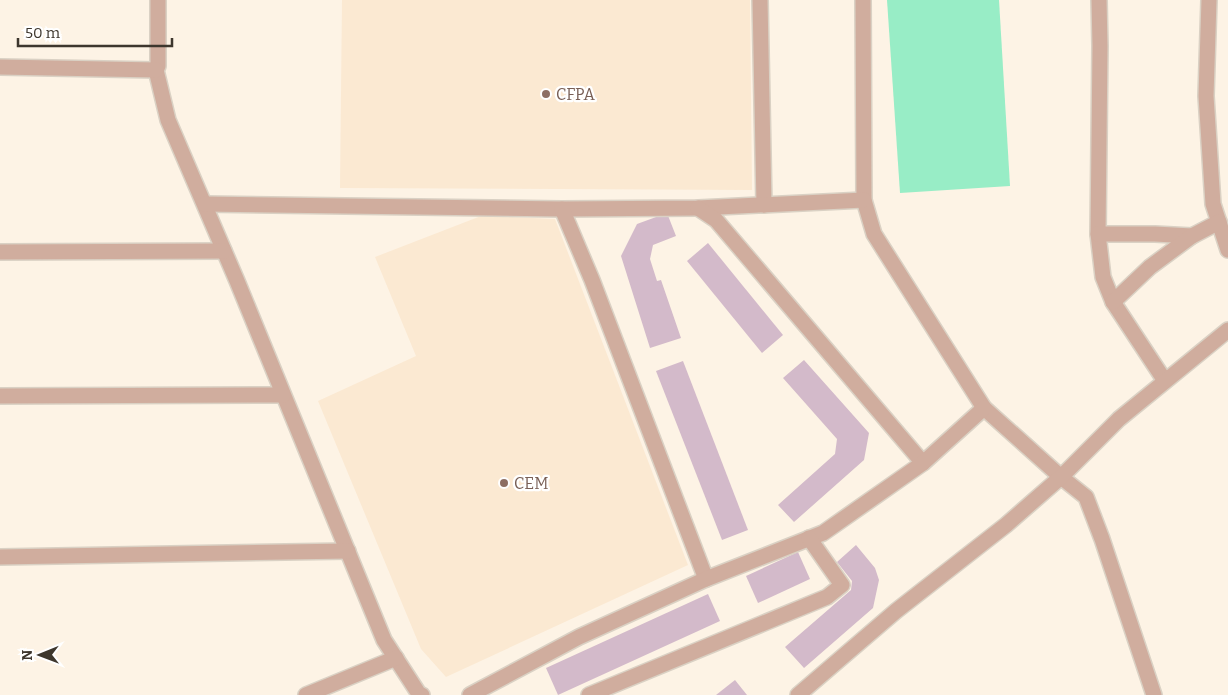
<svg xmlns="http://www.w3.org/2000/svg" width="1228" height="695" font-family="Bitter,serif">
<rect width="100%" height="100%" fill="#fdf3e5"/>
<!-- built -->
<g fill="#fbe9d2">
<polygon points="342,0 750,0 752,190 340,188"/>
<polygon points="481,216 555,219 688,565 446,677 421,649 318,401 416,356 375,257"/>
</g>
<!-- green -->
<polygon fill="#98edc6" points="887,0 999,0 1010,186 900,193"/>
<!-- building -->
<g fill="#d3baca">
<polygon points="667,213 676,236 653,245 650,259 657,281 661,280 681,338 650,348 621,256 637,224"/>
<polygon points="708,243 783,335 762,353 687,261"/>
<polygon points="804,360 869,433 864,460 794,522 778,505 835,454 837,439 783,378"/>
<polygon points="683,361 748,530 722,540 656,371"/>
<polygon points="856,545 875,568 879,580 873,608 804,668 785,647 851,590 852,581 837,562"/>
<polygon points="798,552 810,579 758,603 746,576"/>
<polygon points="708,594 720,621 558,695 546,668"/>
<polygon points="735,680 747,695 716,695"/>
</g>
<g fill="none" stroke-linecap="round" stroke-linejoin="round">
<!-- minor casing -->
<g stroke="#dad1c4" stroke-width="18">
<g id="minor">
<polyline points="158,0 158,66 156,70 168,120 237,281 384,640 419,694 422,695"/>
<polyline points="760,0 764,205"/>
<polyline points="863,0 864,200 874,234 984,408 1061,477 1086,497 1102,539 1154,695"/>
<polyline points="1099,0 1100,46 1098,234 1103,277 1113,302 1165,381"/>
<polyline points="1209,0 1206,96 1213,204 1228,250"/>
<polyline points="0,67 156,70"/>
<polyline points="205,204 562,209 698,208 864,200"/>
<polyline points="698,208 716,220 923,463"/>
<polyline points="562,209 592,280 706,579"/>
<polyline points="1098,234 1155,234 1192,236"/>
<polyline points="0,252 224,251"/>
<polyline points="1113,302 1150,267 1192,236 1219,222"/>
<polyline points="0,396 283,395"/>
<polyline points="0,557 348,551"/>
<polyline points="306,695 396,658"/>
<polyline points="470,695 579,637 706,579 823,533 923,463 984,408"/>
<polyline points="589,695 827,597 842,585 809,538"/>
<polyline points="798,695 896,611 1006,525 1061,477 1119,419 1228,330"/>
</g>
</g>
<!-- minor -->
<use href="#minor" stroke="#d0ad9e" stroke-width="15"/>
</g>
<!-- markers -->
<g fill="#8d6e63" stroke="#fff" stroke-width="2">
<circle cx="546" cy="94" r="5"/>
<circle cx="504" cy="483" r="5"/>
</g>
<g text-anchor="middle" stroke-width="4.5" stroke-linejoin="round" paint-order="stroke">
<!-- education labels -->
<g font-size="16" fill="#785e54" stroke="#fff" text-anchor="start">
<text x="556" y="100">CFPA</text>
<text x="514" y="489">CEM</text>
</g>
</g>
<!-- north arrow -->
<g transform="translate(40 655) rotate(269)" stroke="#ffffff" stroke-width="4" paint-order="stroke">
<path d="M0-4L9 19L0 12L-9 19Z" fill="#3d362d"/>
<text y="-8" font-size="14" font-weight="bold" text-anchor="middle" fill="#3d362d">N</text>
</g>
<!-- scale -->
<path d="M18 38v8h154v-8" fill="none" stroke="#3d362d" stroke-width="2.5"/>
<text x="25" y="38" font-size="15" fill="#3d362d" stroke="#ffffff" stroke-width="4" paint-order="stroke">50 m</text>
</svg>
